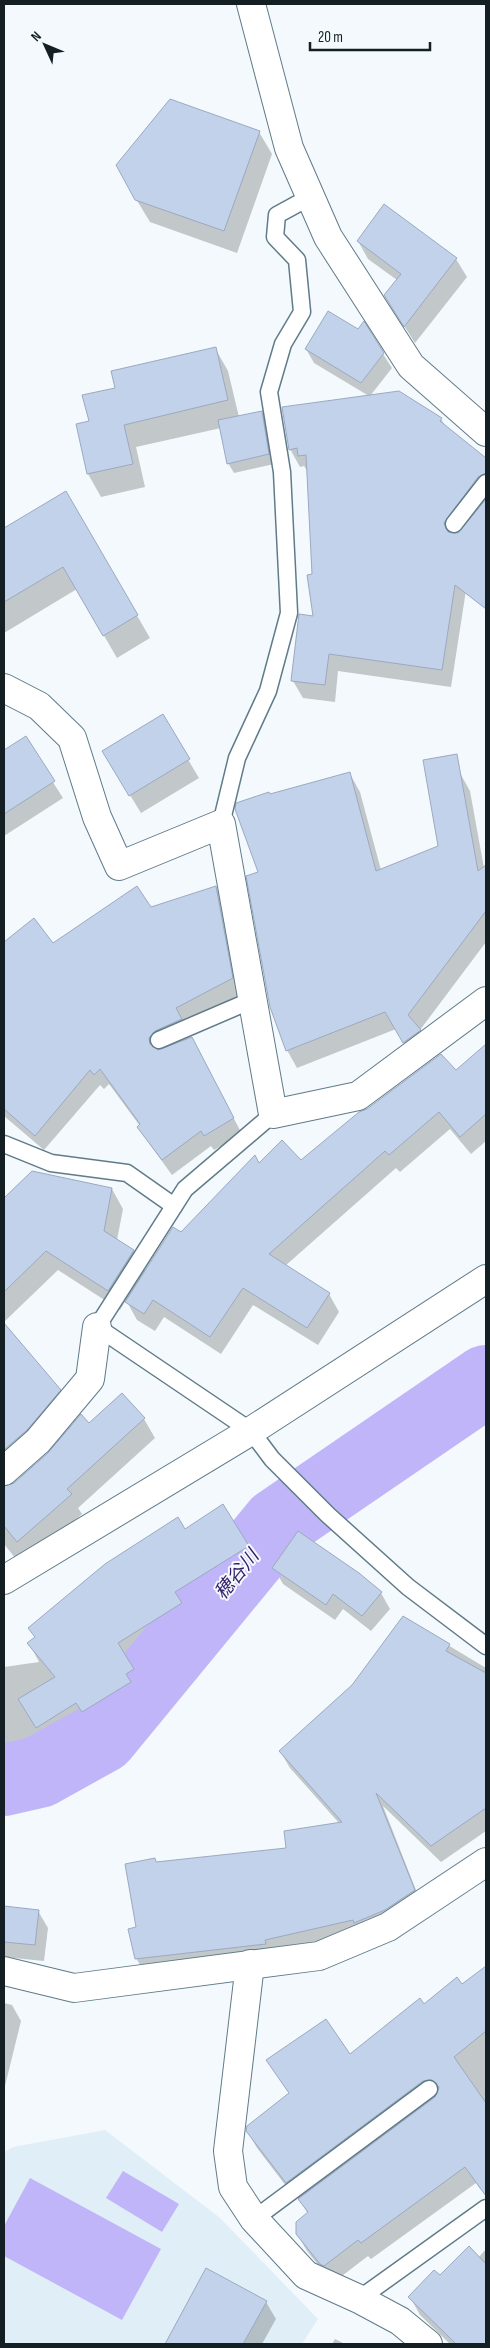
<svg xmlns="http://www.w3.org/2000/svg" width="490" height="2348" font-family="'Sofia Sans Condensed','Noto Sans JP',sans-serif">
<rect width="100%" height="100%" fill="#f3f9fc"/>
<!-- built -->
<polygon fill="#e0eff7" points="105,2130 219,2217 318,2319 302,2344 4,2344 4,2152 13,2147"/>
<!-- water -->
<g fill="#c1b5f9">
<polygon points="123,2171 179,2204 162,2232 106,2198"/>
<polygon points="30,2178 161,2249 122,2320 4,2256 4,2226"/>
</g>
<!-- shadow -->
<g fill="#0003">
<polygon points="259,132 272,154 237,253 150,222 136,199"/>
<polygon points="384,206 456,259 467,277 415,343 396,313 397,280 368,259 358,241"/>
<polygon points="215,348 228,371 239,417 261,412 267,422 274,464 234,473 228,463 221,428 136,447 145,487 101,497 88,474 77,425 90,422 117,389"/>
<polygon points="306,349 383,354 392,368 370,396 441,419 446,427 483,457 486,463 486,545 479,541 482,506 480,504 456,536 469,571 451,687 338,671 335,702 303,698 293,681 314,617 308,472 304,466 300,467 290,449 369,396 314,363"/>
<polygon points="66,493 150,638 117,658 77,589 4,633 4,529"/>
<polygon points="162,716 199,778 141,813 114,769"/>
<polygon points="25,738 63,798 4,836 4,752"/>
<polygon points="460,773 470,791 484,868 486,866 486,942 420,1030 430,1048 414,1060 396,1029 297,1068 287,1050 259,873 269,795 350,774 360,792 381,870 439,847"/>
<polygon points="216,887 224,902 241,994 184,1024 161,1050 200,1054 242,1134 214,1150 211,1146 172,1175 148,1142 139,1127 140,1126 109,1084 104,1089 100,1085 44,1150 4,1116 4,1014 26,990 4,960 4,943 33,920 53,945 150,908"/>
<polygon points="486,1046 486,1141 471,1154 450,1129 400,1172 396,1168 285,1266 329,1294 339,1312 318,1345 253,1305 221,1354 164,1317 155,1331 137,1320 126,1300 120,1310 58,1270 4,1322 4,1200 33,1172 112,1189 123,1209 117,1240 133,1251 146,1272 181,1234 259,1165 301,1162 456,1072"/>
<polygon points="4,1325 60,1390 71,1410 4,1480"/>
<polygon points="144,1419 155,1438 78,1508 82,1514 29,1561 16,1559 4,1544 4,1487 15,1484 89,1425"/>
<polygon points="223,1506 258,1564 184,1609 191,1621 127,1661 143,1687 135,1692 140,1700 93,1729 87,1719 46,1745 4,1751 4,1667 39,1662 29,1643 35,1638 30,1629"/>
<polygon points="274,1568 381,1593 390,1609 371,1631 343,1609 335,1620 283,1584"/>
<polygon points="403,1618 486,1668 486,1831 441,1862 383,1806 423,1908 364,1939 146,1975 136,1958 138,1928 157,1863 287,1849 339,1823 290,1768 280,1751 353,1686"/>
<polygon points="4,1907 38,1911 48,1928 44,1961 4,1957"/>
<polygon points="486,1968 486,2183 480,2189 476,2183 371,2259 368,2256 334,2282 331,2281 307,2251 297,2234 308,2214 298,2197 296,2199 257,2148 247,2131 290,2094 278,2077 350,2056 424,2005 462,1986"/>
<polygon points="4,2003 12,2005 21,2021 4,2090"/>
<polygon points="486,2249 486,2344 450,2344 420,2315 410,2297 440,2277 478,2258"/>
<polygon points="206,2270 266,2302 276,2319 262,2344 166,2344"/>
<polygon points="335,2339 345,2344 332,2344"/>
</g>
<g fill="none" stroke-linecap="round" stroke-linejoin="round">
<!-- river -->
<polyline stroke="#c1b5f9" stroke-width="72" points="4,1780 39,1772 102,1737 277,1524 486,1381"/>
</g>
<!-- building -->
<g fill="#c3d2eb" stroke="#9ba9c1">
<polygon points="170,99 260,131 224,231 135,200 116,165"/>
<polygon points="384,204 457,258 404,327 384,295 401,274 357,241"/>
<polygon points="328,311 358,329 364,321 384,353 361,383 305,349"/>
<polygon points="216,347 228,400 124,425 133,464 87,474 76,424 89,421 82,395 115,388 111,371"/>
<polygon points="399,391 442,418 440,421 486,458 486,473 478,477 444,523 448,532 458,533 486,499 486,609 455,585 442,670 329,654 325,685 291,681 299,614 313,616 307,575 312,574 306,455 298,456 297,448 289,450 282,407"/>
<polygon points="262,411 269,454 227,464 218,420"/>
<polygon points="66,491 138,615 103,636 63,567 4,602 4,528"/>
<polygon points="163,714 190,759 129,796 102,751"/>
<polygon points="26,736 55,781 4,814 4,750"/>
<polygon points="457,754 478,871 486,865 486,911 408,1015 421,1030 403,1043 385,1012 286,1051 270,1007 246,876 258,872 235,809 236,803 269,792 270,794 350,772 376,871 438,846 423,760"/>
<polygon points="137,886 151,907 216,886 233,978 176,1008 182,1019 155,1031 149,1038 150,1044 158,1050 192,1037 234,1118 204,1136 201,1131 162,1160 137,1127 140,1124 100,1069 94,1075 90,1070 35,1136 4,1109 4,942 34,918 53,943"/>
<polygon points="486,1044 486,1114 460,1137 439,1112 389,1155 385,1151 269,1254 330,1293 307,1328 243,1288 210,1337 153,1300 144,1314 125,1302 173,1227 181,1232 255,1155 259,1163 282,1140 301,1160 359,1112 367,1109 441,1054 456,1070"/>
<polygon points="32,1171 112,1188 104,1231 134,1250 108,1291 46,1251 4,1292 4,1198"/>
<polygon points="4,1323 61,1390 27,1430 4,1450"/>
<polygon points="122,1393 145,1418 67,1489 72,1494 17,1542 4,1526 4,1486 14,1483 48,1453 81,1414 89,1423"/>
<polygon points="223,1504 249,1546 175,1592 182,1603 118,1643 134,1669 126,1674 131,1682 82,1712 76,1703 36,1728 18,1699 55,1677 27,1643 35,1637 28,1628 105,1564 178,1517 185,1529"/>
<polygon points="298,1531 359,1573 382,1592 362,1616 333,1594 326,1605 272,1568"/>
<polygon points="403,1616 450,1644 446,1651 486,1673 486,1808 431,1846 376,1793 415,1890 385,1910 354,1923 353,1920 265,1940 266,1944 135,1959 128,1929 136,1927 125,1864 155,1858 156,1862 286,1848 284,1831 342,1822 279,1751 352,1685"/>
<polygon points="4,1906 39,1910 35,1945 4,1942"/>
<polygon points="486,1966 486,2031 454,2057 486,2103 486,2196 465,2167 361,2243 358,2240 324,2266 320,2264 296,2234 296,2222 308,2212 298,2199 435,2097 439,2087 432,2080 423,2081 286,2183 246,2131 247,2126 289,2093 266,2060 326,2019 350,2054 420,1998 424,2004 457,1977 462,1984"/>
<polygon points="469,2246 486,2264 486,2344 456,2344 408,2297 434,2270 440,2275"/>
<polygon points="206,2268 267,2301 243,2344 165,2344"/>
</g>
<g fill="none" stroke-linecap="round" stroke-linejoin="round">
<!-- lane casing -->
<g stroke="#607b89" stroke-width="19">
<g id="lane">
<polyline points="454,524 486,483"/>
<polyline points="221,824 237,758 268,691 289,613 282,472 269,392 283,344 302,312 297,260 275,237 277,215 310,197"/>
<polyline points="159,1040 252,1000"/>
<polyline points="273,1114 185,1189 97,1327 251,1431 272,1459 328,1515 408,1587 486,1646"/>
<polyline points="4,1144 51,1163 127,1173 174,1206"/>
<polyline points="254,2219 429,2089"/>
<polyline points="359,2299 486,2208"/>
</g>
</g>
<!-- street casing -->
<g stroke="#607b89" stroke-width="30">
<g id="street">
<polyline points="251,4 289,148 328,237 411,366 486,432"/>
<polyline points="4,688 39,706 72,738 97,817 119,866 221,824 273,1114 358,1096 486,1001"/>
<polyline points="4,1471 38,1441 90,1379 97,1327"/>
<polyline points="250,1964 228,2151 233,2187 254,2219 306,2275 359,2299 400,2321 428,2344"/>
<polyline points="4,1971 74,1988 319,1956 388,1927 486,1862"/>
</g>
</g>
<!-- secondary casing -->
<g stroke="#607b89" stroke-width="30">
<polyline id="secondary" points="4,1580 251,1431 486,1279"/>
</g>
<!-- lane -->
<use href="#lane" stroke="#fff" stroke-width="16"/>
<!-- street -->
<use href="#street" stroke="#fff" stroke-width="28"/>
<!-- secondary -->
<use href="#secondary" stroke="#fff" stroke-width="28"/>
</g>
<g text-anchor="middle" stroke-width="4" stroke-linejoin="round" paint-order="stroke">
<!-- water labels -->
<g font-size="19" font-style="italic" fill="#361d6a" stroke="#f3f9fc">
<text transform="translate(236 1574) rotate(-51)" y="7">穂谷川</text>
</g>
</g>
<!-- border -->
<rect width="490" height="2348" fill="none" stroke="#141f24" stroke-width="10"/>
<!-- north arrow -->
<g transform="translate(45 45) rotate(314)" stroke="#f3f9fc" stroke-width="4" paint-order="stroke">
<path d="M0-4L9 19L0 12L-9 19Z" fill="#141f24"/>
<text y="-8" font-size="14" font-weight="bold" text-anchor="middle" fill="#141f24">N</text>
</g>
<!-- scale -->
<path d="M310 42v8h120v-8" fill="none" stroke="#141f24" stroke-width="2.5"/>
<text x="318" y="42" font-size="15" fill="#141f24" stroke="#f3f9fc" stroke-width="4" paint-order="stroke">20 m</text>
</svg>
